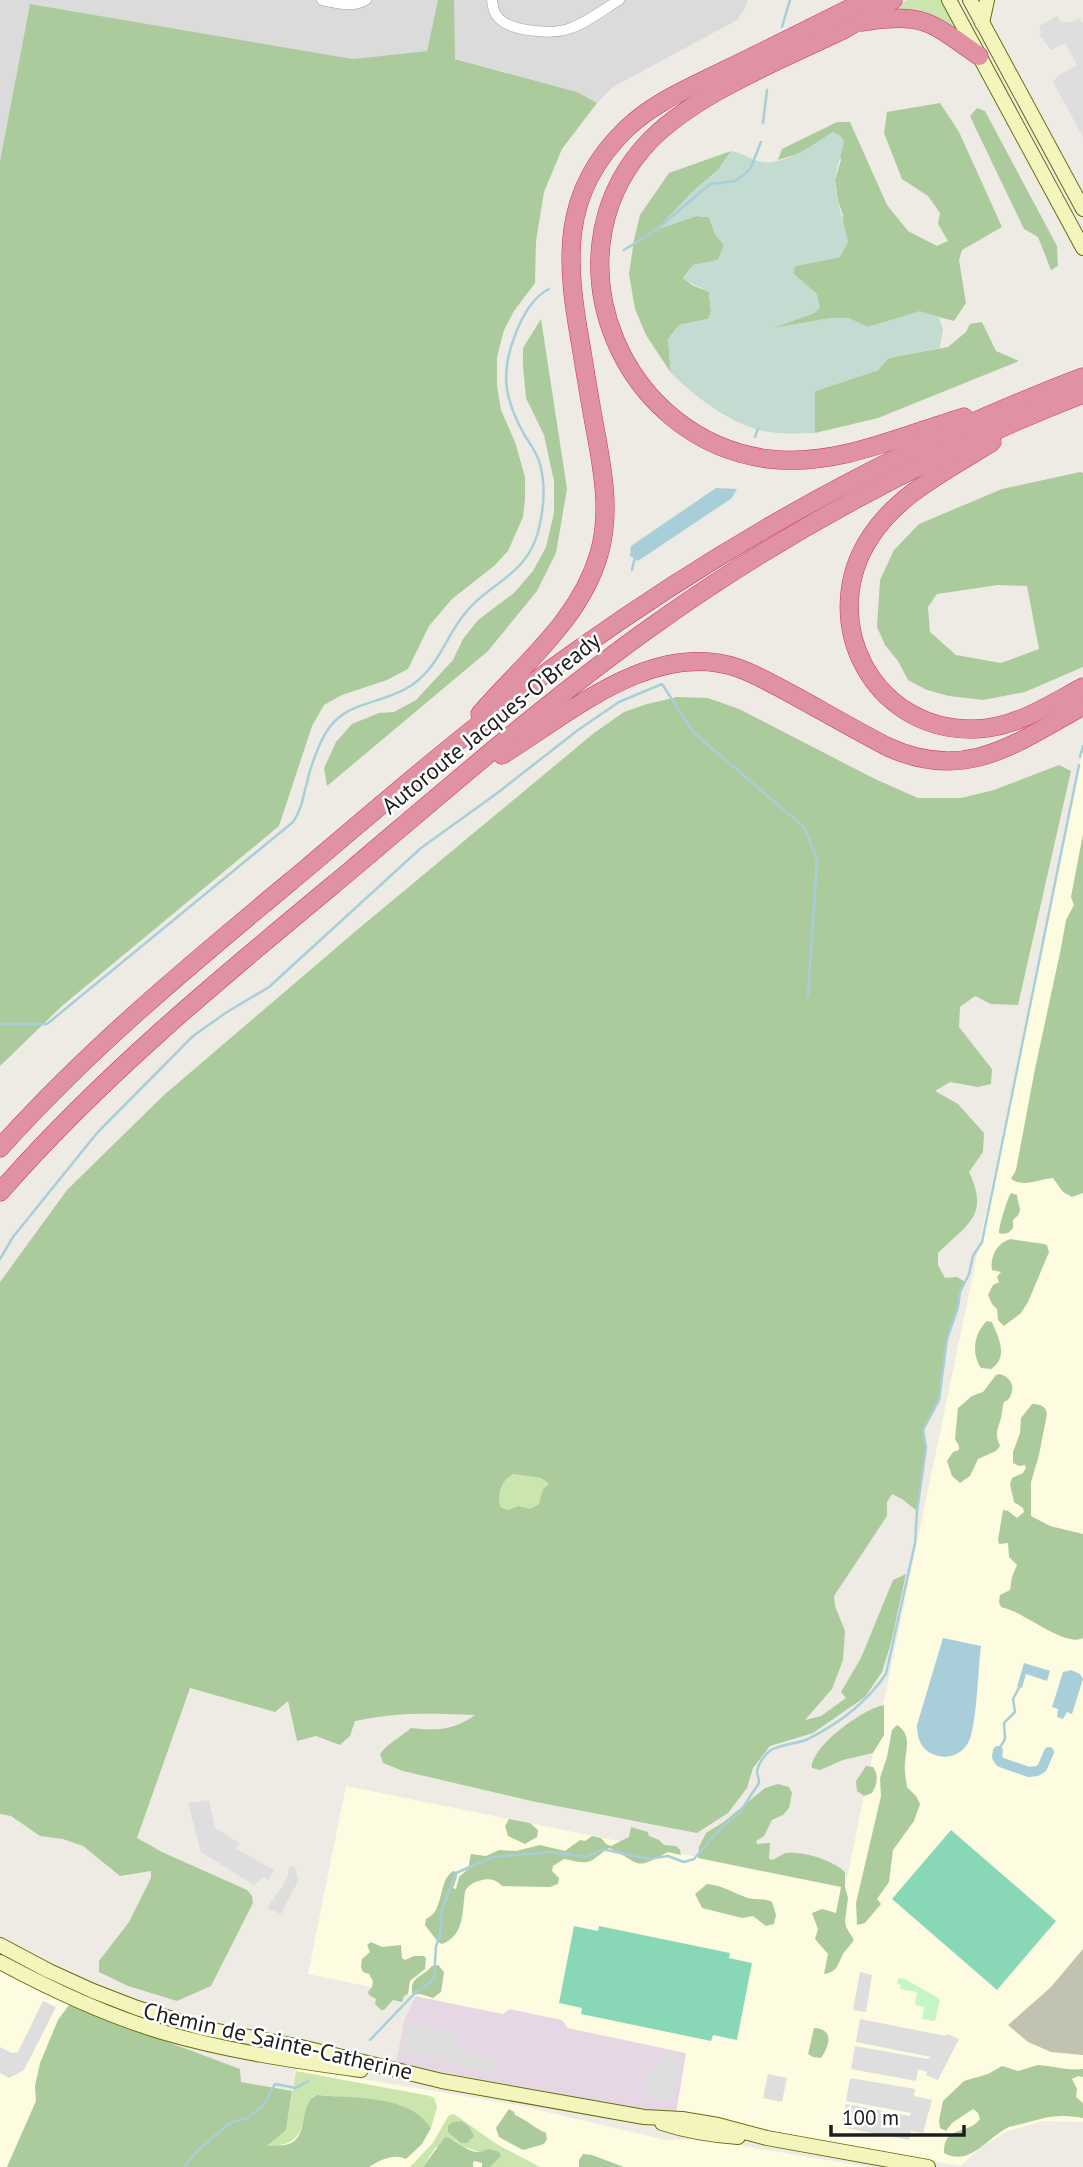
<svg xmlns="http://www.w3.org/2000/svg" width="1083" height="2167" font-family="'PT Sans',sans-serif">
<rect width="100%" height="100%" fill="#eeebe5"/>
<!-- residential -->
<g fill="#dcdbdb">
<polygon points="0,0 438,0 427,51 353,59 30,4 0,161"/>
<polygon points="454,0 748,0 745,8 737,20 613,87 597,103 577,92 454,58"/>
</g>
<!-- industrial -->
<polygon fill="#e7d7e4" points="416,1996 502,2014 509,2009 562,2020 568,2028 687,2053 676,2114 562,2095 396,2063 405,2018"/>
<!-- education -->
<g fill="#fdfce0">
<polygon points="1083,749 1083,2122 1044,2121 1008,2131 981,2147 960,2166 806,2139 676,2114 686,2053 568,2028 562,2020 510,2009 503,2014 308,1974 346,1786 845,1887"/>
<polygon points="0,1971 79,2010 7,2167 0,2167"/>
<polygon points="296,2068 517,2105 666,2140 702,2139 868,2167 240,2167 286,2130"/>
</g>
<!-- construction -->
<polygon fill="#c2c2b1" points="1083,1949 1083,2055 1051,2052 1028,2042 1008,2025 1051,1987"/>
<!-- grass -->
<g fill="#cae5ae">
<polygon points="908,0 941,0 956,28 952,30 896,11 894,7"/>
<path d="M513,1474l28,4 7,5 -9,21 -9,5 -11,-3 -12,4 -6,-3c-5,-12 1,-26 12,-33z"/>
<path d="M296,2071l134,25 4,2 3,9 -6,21c-18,-30 -82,-31 -114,-33l-4,1 -14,37c-9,13 -18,12 -33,13l20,-17z"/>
<path d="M454,2114l44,31 42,22h-50l10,-11c-16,-3 -32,-5 -46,-16l-19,8 -12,19h-13l22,-23 17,-29z"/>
</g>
<!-- forest -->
<g fill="#abcb9c" fill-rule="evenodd">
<polygon points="438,0 454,0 455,59 577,92 597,103 562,149 544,192 536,241 535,283 514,311 504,330 497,357 497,386 501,410 515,442 525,477 525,499 523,517 508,551 494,566 452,599 429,626 408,669 387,680 342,695 324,705 312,726 279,826 62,1006 0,1066 0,161 30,4 353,59 427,51"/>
<polygon points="940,103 959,132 1002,227 962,250 959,260 966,303 954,321 920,312 868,327 848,318 766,330 814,313 793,273 795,266 840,257 843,215 838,201 835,180 841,160 833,132 801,153 778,160 782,149 837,122 850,122 887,205 908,231 937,246 948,241 938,224 940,213 928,196 902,179 884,133 887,112"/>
<polygon points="977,108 985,111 1057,246 1058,266 1051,270 1038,237 1024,229 976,129 970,116"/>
<polygon points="731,151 718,170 692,192 658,229 696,216 709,217 715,234 724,245 718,260 693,265 683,278 692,285 709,292 711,311 708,319 679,325 668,339 671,373 646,335 635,309 629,274 634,240 640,215 669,173"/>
<polygon points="541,319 567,489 556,553 537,591 488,651 327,786 324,768 336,742 352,724 379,713 394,712 416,700 453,660 463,639 478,620 514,593 533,571 546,547 554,513 554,481 544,435 526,398 523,367 523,348"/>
<polygon points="982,322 996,351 1019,361 878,418 815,433 815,391 878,370 888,358 948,347 966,332 970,324"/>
<path d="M1080,472l3,1v194l-58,25 -42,8 -34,-4 -22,-6 -19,-10 -10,-19 -13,-16 -8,-18 3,-47 14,-30 25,-26 83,-35zM998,585l29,1 12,63 -38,14 -45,-8 -26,-23 -2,-25 9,-13z"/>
<path d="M677,697l31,1 31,11 136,70 43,19h43l33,-8 65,-25 12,6 -53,234 -27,-1 -16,-8 -15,11 -1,20 33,42 -1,15 -13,3 -28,-5 -15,9 23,13 26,29 -1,19 -14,20c21,44 -2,52 -31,81v12l7,13 12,-1 8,5 -5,10 -2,15 -11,32 -8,61 -16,30 3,18 -9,63 -15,-12 -10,-5 -5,8v14l-53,80 1,10 10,25 -2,29 -11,29 -27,31 16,-4 25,-18 -5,-6 20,-34 32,-78 13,-6 -15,69 -9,29 -17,25 -52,36 -43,13 -17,22 -6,20 -19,25 -31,20 -161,-31 -133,-31 -20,-8 -3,-9c9,-12 20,-16 31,-26 26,3 43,2 64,-13 -41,-2 -80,-3 -120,6l-5,15 -10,9 -24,-9 -19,5 -9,-40 -13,11 -85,-24 -53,150 25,14 85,38 5,6 1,7 -42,83 -34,15 -49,-15 -29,-14v-11l30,-39 22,-44v-7l-31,5 -37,-30 -20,-7 -23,-3 -29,-20 -11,-2v-532l67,-92 97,-95 193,-165 237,-197 30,-21 23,-8zM513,1474l28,4 7,5v2l-5,4 -4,15 -9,5 -11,-3 -12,4 -6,-3c-5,-12 1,-27 12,-33z"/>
<path d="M1083,834v359l-11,4 -9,-5 -10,-14c-14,1 -29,10 -42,1l5,-9 19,-101 26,-121 5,-28 8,-15 -3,-8z"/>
<path d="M1011,1193l6,2c1,13 8,15 -4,25v8l-5,5 -6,1 -3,-1c0,-7 8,-34 12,-40z"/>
<path d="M1010,1239l34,5 3,1 2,7 -21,50 -7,11 -17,13 -6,-6 -1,-11 -5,-5 -4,-9 5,-10 6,-3 -2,-5 4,-5 -9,-2c-2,-13 4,-26 18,-31z"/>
<path d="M987,1321l5,1c7,17 17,35 -1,47l-10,-1c-10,-15 -7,-35 6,-47z"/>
<path d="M1000,1374c10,3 16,12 10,23 -5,8 -5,0 -7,9 -1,4 -1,8 -2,12 -3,11 -7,16 -1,28l-4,5 -18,8 -8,17 -10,7 -8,-7 -5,-15 6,-9 6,-2v-4l-4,-7 3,-31 14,-12 11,-4 13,-17z"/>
<path d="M1032,1404c8,0 14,2 15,10l-8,41 -8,27v34l19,10 33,8v104c-18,10 -60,-27 -82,-31l-2,-5 1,-7 10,-5 2,-13 5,-12 -8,-8 -1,-14 -9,1 -1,-4 5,-30 5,1 9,7 7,-6 -1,-4 -9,-6 -4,-18 2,-6 11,-5 3,-5 -1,-3 -6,1 -6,-3v-11l7,-19 1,-15z"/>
<path d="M884,1705v30l-11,18 -30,7 -23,10 -8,-2c-2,-21 52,-60 72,-63z"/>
<path d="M897,1725c15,10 9,23 8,38 -1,7 1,17 2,24l9,9 4,8 -6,17 -21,29 -4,32 -12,17 4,5 -16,19 -8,2 -1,-22 25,-107 -1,-18 7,-21 5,-27z"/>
<path d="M866,1766l7,1c6,8 4,18 -1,26l-8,3 -7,-5 -1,-10z"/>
<path d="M778,1784l11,3 3,6 -3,15 -6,7 -11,5 -8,16 -8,5 1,3 13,-1 -1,15 2,2c6,-1 10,-6 15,-7 17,-2 47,7 59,19v15l3,11 -3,23 1,6 8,13c-3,5 -8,9 -11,14 -6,11 -5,18 -19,20l4,-20 -13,-15 3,-10 -6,-16 10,-4 14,4 5,-26 -143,-29 1,-11 7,-14 19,-12 40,-33z"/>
<polygon points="509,1819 530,1823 538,1830 537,1837 525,1844 508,1836 505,1826"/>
<path d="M631,1827l17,5 1,4 10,4 5,5 12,1 4,4 1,5 -13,-3c-36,20 -26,11 -59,-4 -6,3 -9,7 -15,11 -10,7 -20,1 -30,0l-11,7 -1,5 7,7 -1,6 -8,3 -48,-1c-2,-2 -5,-5 -9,-6 -7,-3 -26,3 -28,12 -3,19 0,43 -23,52l-4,-2 -13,-17 1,-6c19,-8 11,-37 27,-48l3,1 1,5 -4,11 3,1 3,-12 9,-8 3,-15 15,2 13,-6 17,1 24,-6 25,6 15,-11 5,1 7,-5 9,2 5,6 5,2 18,-9z"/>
<path d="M707,1884c14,1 25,8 38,13 9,4 18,0 27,5l4,13 -2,9 -8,2 -13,-10 -11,2 -40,-10 -7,-14z"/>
<polygon points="371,1942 382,1947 401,1945 402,1958 405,1960 414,1956 424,1956 426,1958 425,1969 410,1981 408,1994 404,1996 402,2002 393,2000 384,2010 381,2010 375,2004 376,1999 369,1995 368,1992 372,1987 373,1981 369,1974 363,1972 361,1967 362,1959 370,1952 367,1945"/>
<path d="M438,1965l6,7 -3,20 -8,6 -13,-4 -7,1c-5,-18 9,-17 19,-29z"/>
<path d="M69,2005l171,64 1,13 51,9 -6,39 -19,16c6,-1 13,0 18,-1 26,-4 12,-42 32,-50 34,3 94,0 114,33l-9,16 -16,15c-13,-6 -26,1 -37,8h-362l29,-66 -1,-15 5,-23 18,-43z"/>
<path d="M814,2028c20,1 16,17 7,30l-8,-1 -5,-3z"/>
<path d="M1038,2065c15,1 30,6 45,4v8l-5,-1 -6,3 5,10 -1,8 7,6v15c-31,-5 -37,0 -66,7 -6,2 -5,0 -10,3 -21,11 -38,39 -63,25 -1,-28 25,-18 36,-34l-2,-6 -5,-4 -21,14 -6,8 -6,-3 -1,-8 4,-19 21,-20 24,-7 14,-8 16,5z"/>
<path d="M509,2109l5,3 1,3c12,5 19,13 31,18l1,6 -3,5 -21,6 -24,-13 -3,-9z"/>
<polygon points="462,2121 470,2128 474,2136 467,2143 461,2143 448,2132 448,2126 453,2122"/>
<path d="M445,2137c11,2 21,15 33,15 4,0 7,-2 11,-3l10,3 2,4 -11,11h-8v-4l-7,-2 -2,1v5h-50z"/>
<polygon points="583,2154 592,2155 624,2167 579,2167 579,2160"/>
</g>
<!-- wetland -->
<path fill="#c3dbd0" d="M833,132l8,4 3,5c-2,13 -8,27 -9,39 0,17 10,44 13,62l-8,15 -45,9 -2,7 24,21 3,14 -6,5 -41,15 56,-10h19l20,9 52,-16 19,7 4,11 -3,19 -51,10 -11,12 -63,21v42c-18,0 -38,2 -56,-3 -34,-10 -63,-33 -88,-57l-3,-34 11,-14 29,-6 3,-8 -2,-19 -26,-13 10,-14 25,-5 6,-15 -9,-11 -6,-17 -13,-1 -40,14 36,-38 26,-22 13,-19c12,2 20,9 31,11 22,4 54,-19 71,-30z"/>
<!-- park -->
<polygon fill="#c5f6c8" points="898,1978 905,1979 940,1999 935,2021 922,2019 924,2007 915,2005 917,1992 900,1989 901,1985 897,1984"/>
<!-- pitch -->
<g fill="#88d8b8">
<polygon points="951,1830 1056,1921 997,1990 892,1899"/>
<polygon points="574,1926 598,1931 599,1926 730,1953 729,1958 752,1963 737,2040 713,2035 711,2041 581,2014 582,2008 559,2003"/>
</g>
<!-- parking -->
<g fill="#dedede">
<polygon points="1057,16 1061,22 1072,22 1080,18 1083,24 1083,137 1053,82 1058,76 1077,65 1065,43 1051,50 1039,34 1041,33 1039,26"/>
<polygon points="209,1800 215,1828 239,1843 236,1849 274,1870 269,1880 264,1877 254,1885 201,1852 188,1803"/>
<polygon points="289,1866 295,1867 298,1881 281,1914 267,1908 282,1887 288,1875"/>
<polygon points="860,1972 872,1975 866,2012 853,2010"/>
<polygon points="43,2001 56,2007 24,2070 9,2078 0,2073 0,2047 12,2053 18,2052"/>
<polygon points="860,2019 946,2036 947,2034 959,2039 938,2080 926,2075 927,2072 918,2069 916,2081 851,2069 855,2046 928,2059 931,2057 856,2042"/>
<polygon points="408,2022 458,2032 457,2049 479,2053 484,2058 495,2061 498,2074 464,2068 459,2065 401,2053"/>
<polygon points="668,2054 681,2056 673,2102 644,2093 648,2071 655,2072"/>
<polygon points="768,2074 787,2078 782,2102 763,2098"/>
<polygon points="850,2078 915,2089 914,2096 932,2100 923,2133 911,2131 909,2140 841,2127 846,2104 910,2116 911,2113 846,2101"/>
</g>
<!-- water -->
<g fill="#a8cfd9">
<polygon points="716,488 737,489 732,498 638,561 630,556 631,546"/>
<path d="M943,1638l38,8c-3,22 -4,81 -13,97 -8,14 -24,17 -38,10 -10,-6 -13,-16 -13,-28z"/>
<polygon points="1024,1663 1050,1671 1047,1681 1026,1674 1022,1688 1017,1687"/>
<polygon points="1071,1670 1080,1674 1083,1679 1072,1714 1067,1712 1063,1719 1057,1717 1058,1709 1052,1707 1063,1672"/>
</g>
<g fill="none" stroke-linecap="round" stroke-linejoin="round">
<!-- stream -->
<g stroke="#a8cfd9" stroke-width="2.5">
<polyline points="782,27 790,0"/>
<polyline points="763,123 767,90"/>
<polyline points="624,250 656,230 710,184 735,181 746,173 751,167 761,142"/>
<polyline points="755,437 758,429"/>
<polyline points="632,570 635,557"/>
<polyline points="1080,757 1083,746"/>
<path d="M0,1024h47l246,-202c9,-13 10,-25 14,-40 3,-14 13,-42 22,-54 20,-28 56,-24 83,-43 25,-17 33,-45 50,-68 25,-34 64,-40 76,-85 6,-23 8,-46 2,-68 -3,-11 -9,-19 -15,-28 -22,-39 -25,-65 -8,-106 7,-16 16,-33 32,-41"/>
<polyline points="0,1259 13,1237 97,1133 193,1036 227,1012 269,987 421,848 496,794 578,730 619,702 662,684 693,732 804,827 817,859 808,996"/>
<polyline points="998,1751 1005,1739 1004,1723 1015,1712 1013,1699 1020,1686"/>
<path d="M370,2040l45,-47 19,-14 2,-33 4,-11 2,-25 14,-37 37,-16 58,-5 36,5 14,-7h6l41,9 20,-3 16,6 10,-3 26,-30 20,-17 19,-29c0,-3 -1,-7 -2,-10 0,-8 8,-19 14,-23 11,-6 26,-6 37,-11 30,-15 59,-37 78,-65l29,-131 2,-32 9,-63 -3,-18 16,-30 8,-61 11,-32 2,-15 9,-18 4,-18 9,-14 97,-477"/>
<polyline points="184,2167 199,2149 230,2123 247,2118 263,2106 275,2084 296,2088 308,2081"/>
</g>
<!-- canal -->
<polyline stroke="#a8cfd9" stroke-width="10" points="998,1751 997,1757 1000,1762 1029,1772 1037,1771 1042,1768 1049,1752"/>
<!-- street casing -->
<g stroke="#a2a2a2" stroke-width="11">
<g id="street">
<path d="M322,0c15,3 30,8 44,0"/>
<path d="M492,0c1,6 1,11 5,16 11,16 57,19 74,12 17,-6 33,-19 48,-28"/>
</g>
</g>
<!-- secondary casing -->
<g stroke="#656e0c" stroke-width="16">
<g id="secondary">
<polyline points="949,0 1083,248"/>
<polyline points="970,0 1083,209"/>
<polyline points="982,23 987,0"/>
<polyline points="0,1945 49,1971 93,1991 137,2008 202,2028 301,2047 442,2081 644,2117 682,2119 718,2125 767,2138 928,2167"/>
<path d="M0,1962c52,28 105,53 162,70 65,19 132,29 199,38"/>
<path d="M662,2123c24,8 49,12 76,14"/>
</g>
</g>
<!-- highway casing -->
<g stroke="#cf3069" stroke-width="19">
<g id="highway">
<path d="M893,0c-18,9 -33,21 -50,30 -62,30 -155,66 -200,118 -97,113 -20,293 126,311 67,8 132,-23 195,-42"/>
<path d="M861,22c63,-10 68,-1 118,34"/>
<path d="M992,442c-42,27 -93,51 -121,94 -56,84 2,196 104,193 40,-1 74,-24 108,-42"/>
<path d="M480,714c43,-50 100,-94 119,-160 11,-38 5,-76 -2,-115 -6,-31 -11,-62 -16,-93 -15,-84 -22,-152 45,-217 28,-27 65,-42 99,-59 48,-23 95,-47 142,-70"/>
<path d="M502,755c68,-42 151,-116 236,-87 20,7 38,18 57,28 31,17 62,35 93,51 78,36 128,-4 195,-41"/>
<path d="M0,1148c93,-104 201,-192 308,-281 87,-74 174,-149 267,-215 157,-112 328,-207 508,-275"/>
<path d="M0,1192c105,-120 228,-220 351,-322 97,-82 193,-166 296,-240 135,-97 282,-176 436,-236"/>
</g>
</g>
<!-- street -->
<use href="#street" stroke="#fff" stroke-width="10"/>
<!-- secondary -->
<use href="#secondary" stroke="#f3f5bc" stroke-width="14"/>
<!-- highway -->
<use href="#highway" stroke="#e192a2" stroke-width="18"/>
</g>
<g text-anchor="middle" stroke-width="5" stroke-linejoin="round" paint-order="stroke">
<!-- street labels -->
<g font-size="23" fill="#1e1e1e" stroke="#fff">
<text transform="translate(491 723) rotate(-39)" y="8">Autoroute Jacques-O'Bready</text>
<text transform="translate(278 2041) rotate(13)" y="8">Chemin de Sainte-Catherine</text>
</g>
</g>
<!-- scale -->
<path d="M831 2125v10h133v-10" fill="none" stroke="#1e1e1e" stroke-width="3.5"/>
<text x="842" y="2125" font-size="21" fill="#1e1e1e" stroke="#ffffff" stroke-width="5" paint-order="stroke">100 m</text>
</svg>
